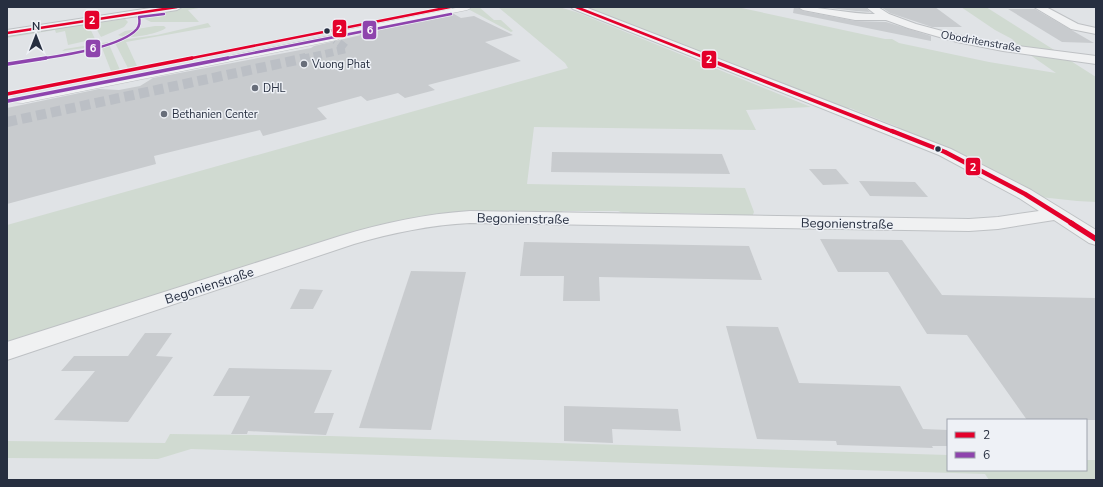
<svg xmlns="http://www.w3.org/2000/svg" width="1103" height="487" font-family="'Nunito Sans',sans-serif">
<rect width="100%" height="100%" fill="#e0e3e6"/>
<!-- green -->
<g fill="#d0dad1">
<polygon points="187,7 204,7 188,10 199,22 151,22 143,18 142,15 152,12"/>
<polygon points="475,7 479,7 494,20 501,20 513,31 511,32 468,9"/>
<polygon points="498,7 559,7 576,12 811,107 746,110 756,130 534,127 527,184 745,188 754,212 752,217 728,217 720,214 662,213 653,216 631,216 618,211 563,211 559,214 420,217 379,225 7,345 7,225 568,68 565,63"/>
<polygon points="582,7 737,7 885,39 892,39 899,43 989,62 1056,73 1023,50 1063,56 1096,77 1096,202 1077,201 1040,197 896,128 898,127 850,108 846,109"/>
<polygon points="961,7 986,7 1059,53 1019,46 1012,39 995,30"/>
<polygon points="125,19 128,22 124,27 101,37 93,23"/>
<polygon points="208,23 211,27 126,42 137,66 128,68 114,41 157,35"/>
<polygon points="86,24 88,24 95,39 68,45 65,31 56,33 55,30 7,38 7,35"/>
<path d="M155,26h9l2,2c-8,6 -39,12 -48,7l7,-4z"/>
<polygon points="108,42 120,70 111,71 102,48 93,50 91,47 62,51 65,49"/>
<polygon points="170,434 330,436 948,455 948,470 1086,470 1086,460 1096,460 1096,480 989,480 985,474 191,449 158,459 7,458 7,441 165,443"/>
</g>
<!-- building -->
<g fill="#c8cbce">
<polygon points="794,7 797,7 803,11 855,21 886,22 931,36 931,41 793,13"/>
<polygon points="821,7 865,7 870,12 856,11"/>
<polygon points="881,7 935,7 962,27 932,27 890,13"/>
<polygon points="1008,9 1035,9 1094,43 1062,42"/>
<polygon points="454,14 461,18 474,16 513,35 485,42 521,61 428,85 435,90 405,98 398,93 367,101 361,96 317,108 327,119 263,136 260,130 154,156 156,164 7,204 7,108 99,89 119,90 140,86 153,78 311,48 314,46 361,35 359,34"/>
<polygon points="552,152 722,154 730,174 551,172"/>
<polygon points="809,169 836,169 849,184 823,185"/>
<polygon points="859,181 915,182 928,197 870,196"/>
<polygon points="820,239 902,240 942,295 1096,298 1096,420 1027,420 967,335 927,334 888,272 838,272"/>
<polygon points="524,242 749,246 762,280 599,277 600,301 563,301 564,276 520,276"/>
<polygon points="411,271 466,272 431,430 359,428"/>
<polygon points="300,289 323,290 313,309 290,309"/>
<polygon points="726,326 778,327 799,383 900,386 923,429 948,430 948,446 932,446 933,448 837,445 836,441 757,439"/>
<polygon points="145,333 172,333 156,356 173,357 128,422 54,420 95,371 61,371 74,356 128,356"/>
<polygon points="229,368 332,370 314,413 334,413 326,435 248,431 247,434 231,434 250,396 213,396"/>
<polygon points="564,406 678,409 681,431 612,429 613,443 564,441"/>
</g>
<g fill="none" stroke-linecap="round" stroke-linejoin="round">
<!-- pedestrian-tunnel-far1 -->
<polyline stroke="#bbbfc5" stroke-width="8" stroke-dasharray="8 4" stroke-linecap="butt" points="302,59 347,49 335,40"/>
<!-- pedestrian-tunnel -->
<polyline stroke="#bbbfc5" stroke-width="10" stroke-dasharray="10 5" stroke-linecap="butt" points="7,122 306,58"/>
<!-- pedestrian casing -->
<g stroke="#bec1c4" stroke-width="1">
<polygon id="pedestrian" points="461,7 471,8 467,10 344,35 337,40 23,103 7,102 7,96 23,97 334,35 341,31"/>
</g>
<!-- minor casing -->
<g stroke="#bec1c4" stroke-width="2">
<g id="minor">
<polygon points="157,7 182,7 177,10 7,36 7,30"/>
<path d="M571,7h14l366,142 80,41 65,40v15l-7,-2 -35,-23 -56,9 -29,2 -499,-8c-40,2 -78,10 -116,21l-347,116v-18l333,-106c43,-13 85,-22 130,-25l499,8 29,-2 41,-6 -20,-13 -80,-43 -366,-146z"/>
<path d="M798,7c26,0 51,7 77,7l-9,-7h12l11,7 27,10 41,11 46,9 93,12v8l-93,-13 -46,-9 -49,-14 -22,-8h-31l-52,-10z"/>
<polygon points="1034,7 1046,7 1078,24 1096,28 1096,34 1071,29"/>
</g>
</g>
<!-- pedestrian -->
<use href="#pedestrian" fill="#f0f1f2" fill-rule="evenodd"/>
<!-- minor -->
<use href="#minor" fill="#f0f1f2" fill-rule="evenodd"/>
<!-- bus-1-far3 casing -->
<g stroke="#eef1f6" stroke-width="4">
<g id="bus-1-far3">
<polyline points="576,7 708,59"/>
<polyline points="7,33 177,7"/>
<polyline points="187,59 450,7"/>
</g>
</g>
<!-- bus-1-far2 casing -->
<g stroke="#eef1f6" stroke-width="5.5">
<g id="bus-1-far2">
<polyline points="705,58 894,132"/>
<polyline points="7,94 192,58"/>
</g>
</g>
<!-- bus-1-far1 casing -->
<g stroke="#eef1f6" stroke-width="7">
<polyline id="bus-1-far1" points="892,131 945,152 1025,194 1073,224"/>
</g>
<!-- bus-1 casing -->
<g stroke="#eef1f6" stroke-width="8">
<polyline id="bus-1" points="1071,223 1096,239"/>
</g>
<!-- bus-2-far1 casing -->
<g stroke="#eef1f6" stroke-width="4">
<g id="bus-2-far1">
<path d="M40,59c25,-4 81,-12 97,-30 3,-4 3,-8 2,-12l25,-3"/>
<polyline points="223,59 451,14"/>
</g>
</g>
<!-- bus-2 casing -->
<g stroke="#eef1f6" stroke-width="5.5">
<g id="bus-2">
<polyline points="8,64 46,58"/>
<polyline points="8,101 228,58"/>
</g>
</g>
<!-- bus-1-far3 -->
<use href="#bus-1-far3" stroke="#e4002b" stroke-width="2.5"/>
<!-- bus-1-far2 -->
<use href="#bus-1-far2" stroke="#e4002b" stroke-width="3.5"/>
<!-- bus-1-far1 -->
<use href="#bus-1-far1" stroke="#e4002b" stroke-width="4.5"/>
<!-- bus-1 -->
<use href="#bus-1" stroke="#e4002b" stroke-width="5.5"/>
<!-- bus-2-far1 -->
<use href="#bus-2-far1" stroke="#8e44ad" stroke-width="2.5"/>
<!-- bus-2 -->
<use href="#bus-2" stroke="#8e44ad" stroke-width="3.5"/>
</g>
<!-- markers -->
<g fill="#272f40" stroke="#eef1f6" stroke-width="1.5">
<circle cx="327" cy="31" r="3.5"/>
<circle cx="938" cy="149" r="3.5"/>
</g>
<g fill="#686e7a" stroke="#eef1f6" stroke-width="1.5">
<circle cx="304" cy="64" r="4"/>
<circle cx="255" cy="88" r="4"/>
<circle cx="164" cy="114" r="4"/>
</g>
<g text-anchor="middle" stroke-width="3" stroke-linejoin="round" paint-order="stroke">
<!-- far-street labels -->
<g font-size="11" fill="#272f40" stroke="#eef1f6">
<text transform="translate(981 41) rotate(10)" y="4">Obodritenstraße</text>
</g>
<!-- far-poi labels -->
<g font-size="11" fill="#272f40" stroke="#eef1f6" text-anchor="start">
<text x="312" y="68">Vuong Phat</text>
<text x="263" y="92">DHL</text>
<text x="172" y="118">Bethanien Center</text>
</g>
<!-- street labels -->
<g font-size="13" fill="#272f40" stroke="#eef1f6">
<text transform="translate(523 218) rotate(1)" y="5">Begonienstraße</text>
<text transform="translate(847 223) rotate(1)" y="5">Begonienstraße</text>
<text transform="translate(209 285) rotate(-18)" y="5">Begonienstraße</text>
</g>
</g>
<g stroke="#eef1f6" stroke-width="1.5">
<rect x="84" y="10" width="16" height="20" rx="4" fill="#e4002b"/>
<rect x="332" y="19" width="15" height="19" rx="4" fill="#e4002b"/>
<rect x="362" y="20" width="15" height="20" rx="4" fill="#8e44ad"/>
<rect x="85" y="39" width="16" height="19" rx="4" fill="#8e44ad"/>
<rect x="701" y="50" width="16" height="19" rx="4" fill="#e4002b"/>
<rect x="965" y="157" width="16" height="19" rx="4" fill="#e4002b"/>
</g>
<g font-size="11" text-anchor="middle" font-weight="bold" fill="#fff">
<text x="92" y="24">2</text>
<text x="339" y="33">2</text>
<text x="370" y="34">6</text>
<text x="93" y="52">6</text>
<text x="709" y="63">2</text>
<text x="973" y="171">2</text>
</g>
<!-- border -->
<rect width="1103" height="487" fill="none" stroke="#272f40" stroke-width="16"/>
<!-- legend -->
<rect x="947" y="419" width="140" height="52" fill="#eef1f6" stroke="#9ea3ad"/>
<rect x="955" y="432" width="20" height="6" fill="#e4002b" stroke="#9ea3ad"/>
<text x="983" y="439" font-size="12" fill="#272f40">2</text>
<rect x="955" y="452" width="20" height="6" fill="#8e44ad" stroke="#9ea3ad"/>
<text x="983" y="459" font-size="12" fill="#272f40">6</text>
<!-- north arrow -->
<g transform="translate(36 36)" stroke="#eef1f6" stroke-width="3" paint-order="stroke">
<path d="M0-3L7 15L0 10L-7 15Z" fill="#272f40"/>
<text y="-6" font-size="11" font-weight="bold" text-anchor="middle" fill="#272f40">N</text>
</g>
</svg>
